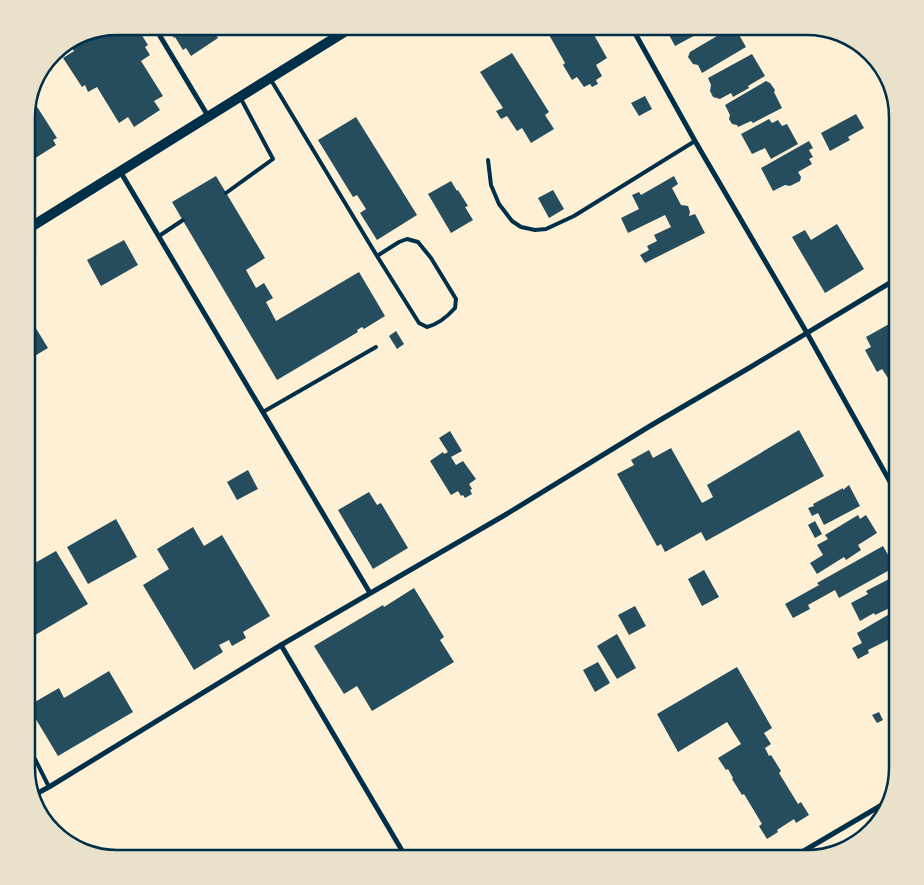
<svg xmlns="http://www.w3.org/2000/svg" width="924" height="885" font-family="Karla,sans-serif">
<rect width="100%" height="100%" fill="#fdf0d5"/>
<!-- building -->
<g fill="#264d5e">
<polygon points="116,26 136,26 148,45 145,47 150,55 141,61 163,96 154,101 160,110 134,127 128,117 119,123 97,87 88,92 85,85 82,87 63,58 74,51 69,44"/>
<polygon points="166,26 215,26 217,30 214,32 218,38 191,56 186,48 183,50 175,37 174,38"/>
<polygon points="544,26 589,26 607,58 596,65 602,76 596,80 598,84 592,87 590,84 584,87 577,77 572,80 563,65 565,63"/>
<polygon points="662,26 701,26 703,31 675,46 668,33 667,34"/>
<polygon points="732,26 734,26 746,47 702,73 698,65 693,64 688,57 690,52 717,36 716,34 728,27 728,28"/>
<polygon points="512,53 549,112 545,115 554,129 531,143 522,128 517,131 507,116 501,119 496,111 503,108 480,72"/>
<polygon points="752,54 765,76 748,86 749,88 733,97 731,93 720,99 713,97 710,91 711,85 708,78"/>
<polygon points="766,81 770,83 775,90 774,92 782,108 753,123 751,121 738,127 737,125 732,124 729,119 730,115 725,105"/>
<polygon points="31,93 36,101 34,102 57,138 53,140 56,145 26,164 26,110"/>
<polygon points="645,96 652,109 639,116 631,103"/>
<polygon points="856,114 864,128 848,137 850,140 830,151 821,133"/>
<polygon points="356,117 417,215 377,240 360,213 366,209 357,195 353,197 318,140"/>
<polygon points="769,119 772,123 778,120 782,126 787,124 798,144 771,159 765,148 752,154 741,134"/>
<polygon points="809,141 813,148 809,150 813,157 809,159 812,164 798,172 801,177 800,181 790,186 785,185 773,191 761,168"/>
<polygon points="216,176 265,258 246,270 256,288 264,283 273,298 266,302 276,321 359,272 385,316 364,329 362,327 357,330 358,332 277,380 172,202"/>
<polygon points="674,176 678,184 672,188 681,205 688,206 690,212 689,216 695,214 705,233 645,263 640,255 649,250 647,246 657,241 654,235 671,227 665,215 628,233 621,218 639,209 632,195 639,192 641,195"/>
<polygon points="451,181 457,191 458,190 468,206 465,207 473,220 451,233 428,194"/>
<polygon points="553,190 564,209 549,218 538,198"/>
<polygon points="837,224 864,269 825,293 792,237 805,230 811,240"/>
<polygon points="124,240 138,265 101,286 87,260"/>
<polygon points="26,312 48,348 26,361"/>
<polygon points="898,319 898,373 888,378 882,369 877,372 865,350 871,347 866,337"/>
<polygon points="396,331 404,344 397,349 389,336"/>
<polygon points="799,430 824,476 706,541 701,532 665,552 661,544 657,546 617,474 634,465 631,460 649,450 653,458 671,448 702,503 713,497 707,485"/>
<polygon points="450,431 462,451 451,457 456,465 463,461 476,479 469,484 472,489 470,490 472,494 465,498 463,495 461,496 458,491 451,495 430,461 443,452 444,454 448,452 439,438"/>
<polygon points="248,470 258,489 237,500 227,482"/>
<polygon points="849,485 860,506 824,525 818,513 812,516 808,508 814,506 813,504 843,488 843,490"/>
<polygon points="369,492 377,505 381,503 408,548 373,569 338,510"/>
<polygon points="858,515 860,519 866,515 877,533 858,545 861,550 846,560 844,557 817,574 810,563 823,555 817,545 828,539 825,535"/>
<polygon points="116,519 137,557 88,584 67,547"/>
<polygon points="815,521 822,534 815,538 808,525"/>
<polygon points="193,527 204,546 222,535 270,616 243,632 246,638 232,646 229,640 219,645 223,652 194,670 143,585 169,569 157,549"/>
<polygon points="883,546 895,567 839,598 835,590 808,605 810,609 793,618 785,604 819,585 817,583"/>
<polygon points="56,551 88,604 30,638 28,635 26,637 26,568"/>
<polygon points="704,570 719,597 702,606 688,579"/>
<polygon points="893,577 895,579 898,577 898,604 875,615 874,613 860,621 851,603 868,594 866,591"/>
<polygon points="414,588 444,637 440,640 454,662 372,711 357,686 344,694 314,646 383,605 384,607"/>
<polygon points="635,606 646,626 629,635 618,615"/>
<polygon points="898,609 898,639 894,637 868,650 869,653 858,659 852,648 862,643 857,633"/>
<polygon points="617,634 636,668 617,679 597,646"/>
<polygon points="598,662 610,683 595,692 583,670"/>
<polygon points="737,667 772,728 764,733 771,744 765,748 769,756 771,755 781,771 779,773 798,804 801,802 809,815 796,823 794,819 777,830 778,832 767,839 759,826 762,824 744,794 742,795 732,779 733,778 728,769 726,770 718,758 741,744 727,722 678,752 657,714"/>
<polygon points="109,671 133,712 58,756 28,706 59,688 64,698"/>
<polygon points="879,712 883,720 877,723 872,715"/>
</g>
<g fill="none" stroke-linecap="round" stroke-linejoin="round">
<!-- service -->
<g stroke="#003049" stroke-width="4">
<path d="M271,80l106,176 42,67 8,4c12,-3 20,-10 28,-19l1,-9 -25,-41 -13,-16 -11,-3 -8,3 -22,14"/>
<polyline points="488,160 491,185 499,204 512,221 521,227 535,230 546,229 574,216 695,141"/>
<polyline points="226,193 273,159 240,97"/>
<polyline points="159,236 183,220"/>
<polyline points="263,412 376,347"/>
<polyline points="26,741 49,787"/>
</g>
<!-- minor -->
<g stroke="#003049" stroke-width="5">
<polyline points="154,26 208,116"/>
<polyline points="631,26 695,141 807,333 898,496"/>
<polyline points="120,171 370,593"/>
<polyline points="281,645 407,859"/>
<polyline points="36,794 49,787 281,645 505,515 650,426 749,368 898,278"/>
<polyline points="790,859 892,799"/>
</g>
<!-- secondary -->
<polyline stroke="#003049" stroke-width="10" points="26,230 354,26"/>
</g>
<!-- crop -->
<path d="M0 0H924V885H0ZM117 35H807A82 82 0 0 1 889 117V768A82 82 0 0 1 807 850H117A82 82 0 0 1 35 768V117A82 82 0 0 1 117 35Z" fill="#e9e1ca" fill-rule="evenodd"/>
<path fill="none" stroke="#003049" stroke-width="2.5" d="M117 35H807A82 82 0 0 1 889 117V768A82 82 0 0 1 807 850H117A82 82 0 0 1 35 768V117A82 82 0 0 1 117 35Z"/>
</svg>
